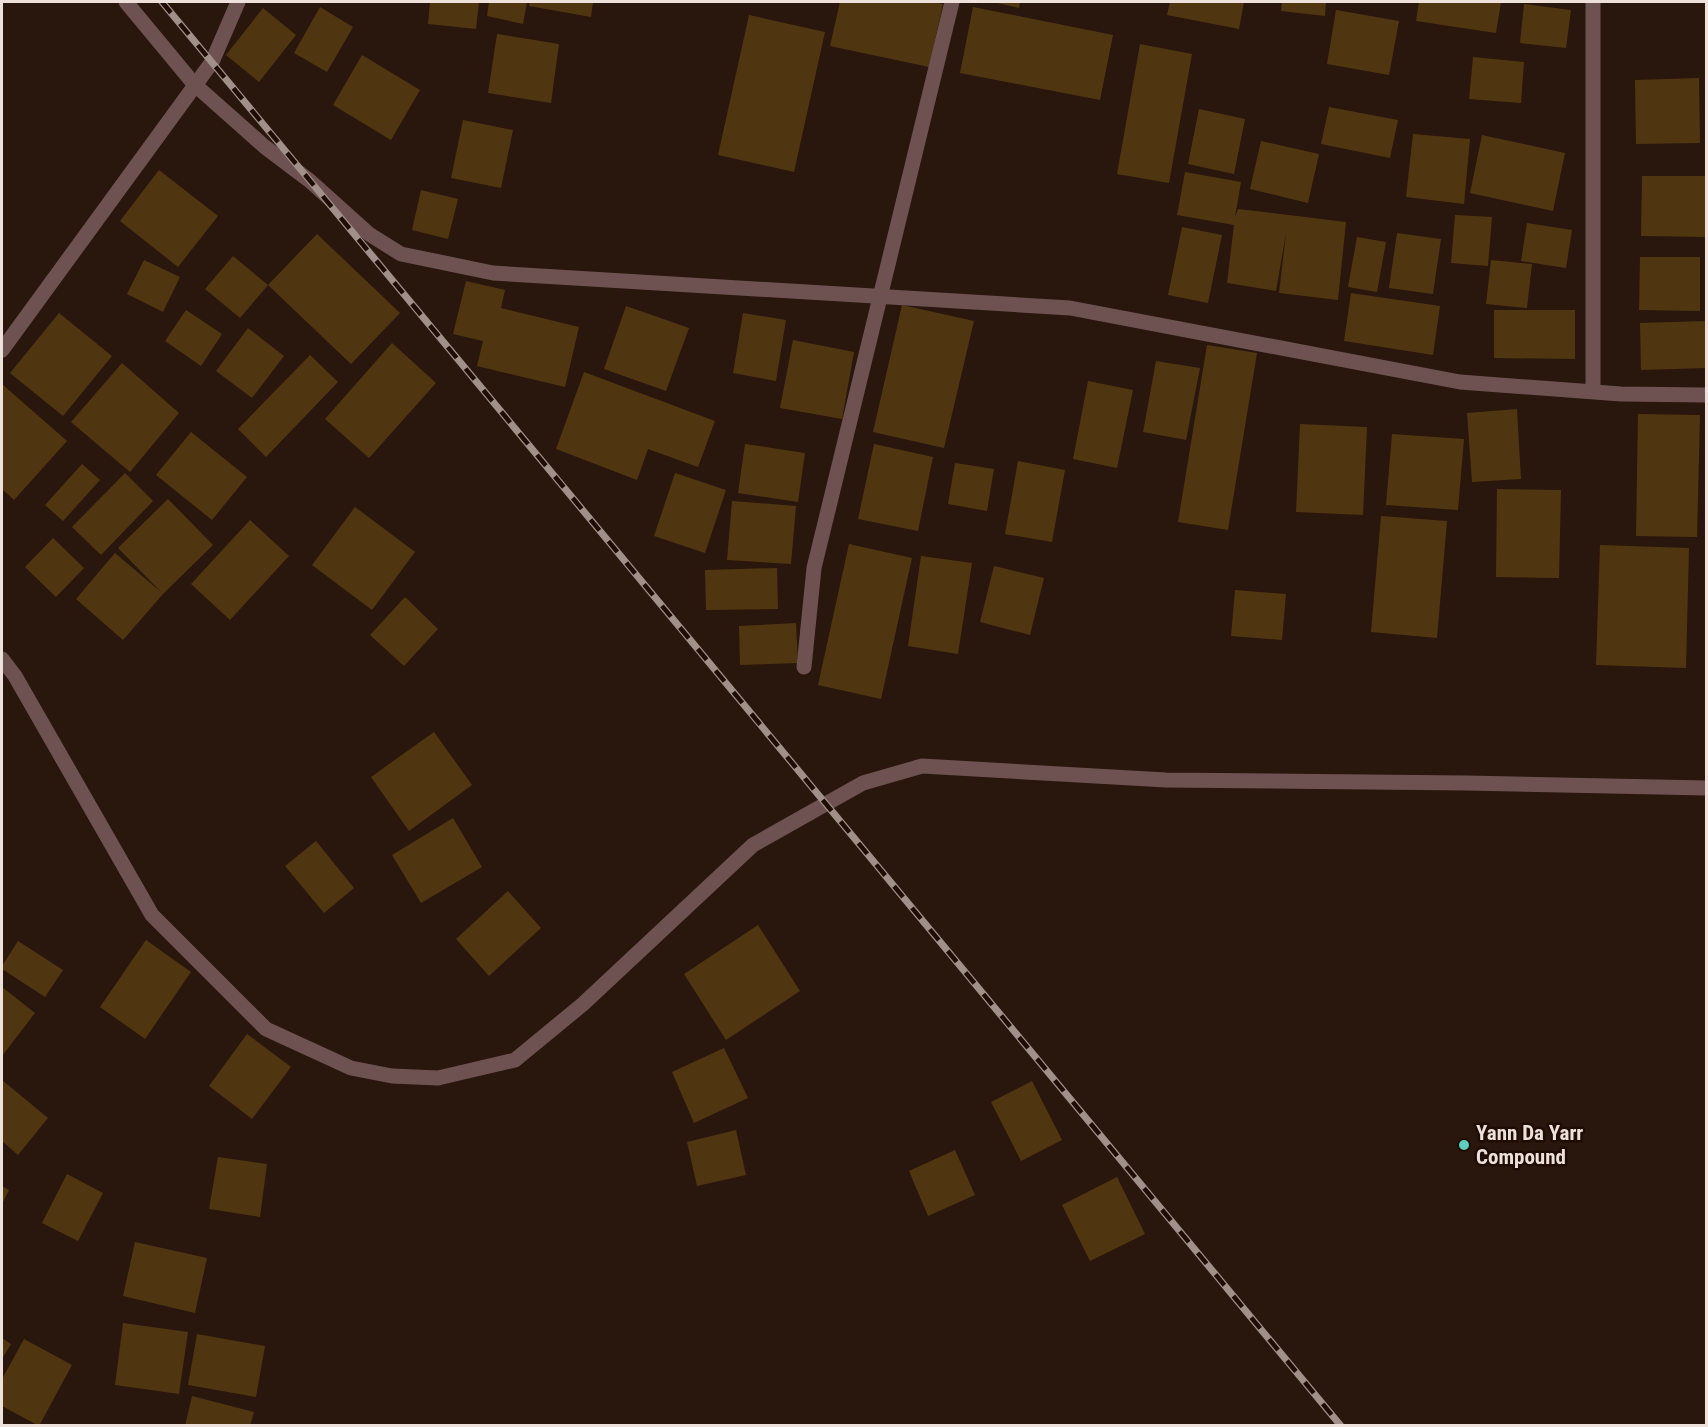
<svg xmlns="http://www.w3.org/2000/svg" width="1708" height="1427" font-family="'Roboto Condensed',sans-serif">
<rect width="100%" height="100%" fill="#29160d"/>
<!-- building -->
<g fill="#503610">
<polygon points="430,2 479,2 476,29 428,24"/>
<polygon points="489,2 527,2 523,24 487,16"/>
<polygon points="530,2 593,2 591,17 529,6"/>
<polygon points="840,2 932,2 943,4 929,67 830,46"/>
<polygon points="993,2 1020,2 1019,8"/>
<polygon points="1170,2 1244,2 1239,29 1167,15"/>
<polygon points="1282,2 1326,2 1325,16 1281,11"/>
<polygon points="1419,2 1501,2 1496,33 1416,21"/>
<polygon points="1524,4 1571,10 1566,48 1520,43"/>
<polygon points="320,7 353,27 327,72 294,53"/>
<polygon points="973,7 1113,35 1100,100 960,73"/>
<polygon points="263,8 296,35 259,82 226,55"/>
<polygon points="1336,10 1399,21 1389,75 1327,64"/>
<polygon points="749,15 825,32 794,172 718,155"/>
<polygon points="497,34 559,44 551,103 488,93"/>
<polygon points="1140,44 1192,54 1169,183 1117,174"/>
<polygon points="362,55 420,90 391,140 333,105"/>
<polygon points="1473,57 1524,62 1521,103 1469,99"/>
<polygon points="1699,78 1700,143 1636,144 1635,80"/>
<polygon points="1329,107 1398,120 1390,158 1321,144"/>
<polygon points="1199,109 1245,119 1234,174 1188,164"/>
<polygon points="463,120 513,130 501,188 451,178"/>
<polygon points="1413,134 1470,139 1464,204 1406,197"/>
<polygon points="1482,135 1565,153 1553,211 1470,193"/>
<polygon points="1261,141 1319,154 1308,203 1250,189"/>
<polygon points="159,170 218,216 178,267 120,221"/>
<polygon points="1185,172 1241,182 1235,217 1238,209 1346,222 1338,300 1279,293 1286,233 1276,291 1227,283 1234,225 1177,215"/>
<polygon points="1642,176 1706,176 1706,237 1641,236"/>
<polygon points="421,190 458,199 448,239 412,230"/>
<polygon points="1455,215 1492,217 1488,266 1451,263"/>
<polygon points="1527,223 1572,230 1566,268 1521,261"/>
<polygon points="1182,227 1222,235 1208,303 1168,295"/>
<polygon points="1397,233 1441,239 1433,294 1389,288"/>
<polygon points="317,234 400,313 351,364 268,285"/>
<polygon points="1357,237 1386,242 1377,292 1348,287"/>
<polygon points="233,256 268,285 240,318 205,289"/>
<polygon points="1640,257 1700,257 1700,311 1639,310"/>
<polygon points="144,260 180,277 163,312 127,294"/>
<polygon points="1491,260 1532,264 1527,308 1486,304"/>
<polygon points="466,281 505,290 501,308 579,327 565,387 477,366 483,341 453,334"/>
<polygon points="1351,293 1440,306 1433,355 1344,341"/>
<polygon points="902,305 974,321 944,448 873,432"/>
<polygon points="626,306 689,328 666,391 604,369"/>
<polygon points="186,310 222,334 201,366 165,341"/>
<polygon points="1494,310 1575,310 1575,359 1494,358"/>
<polygon points="59,313 112,356 63,416 10,373"/>
<polygon points="743,313 786,320 776,381 733,373"/>
<polygon points="1706,321 1706,368 1641,370 1640,323"/>
<polygon points="248,328 284,356 252,398 216,371"/>
<polygon points="793,340 854,352 842,419 780,408"/>
<polygon points="392,343 436,383 369,458 325,419"/>
<polygon points="1207,345 1257,353 1228,530 1178,522"/>
<polygon points="310,355 338,382 266,457 238,429"/>
<polygon points="1156,361 1200,368 1186,440 1143,432"/>
<polygon points="122,363 179,413 130,472 71,422"/>
<polygon points="584,372 715,421 698,467 648,449 637,480 556,449"/>
<polygon points="1088,381 1133,390 1117,468 1073,459"/>
<polygon points="3,385 67,441 14,500 2,489"/>
<polygon points="1517,409 1521,479 1472,482 1467,413"/>
<polygon points="1638,414 1700,415 1697,537 1636,536"/>
<polygon points="1300,424 1367,427 1363,515 1296,512"/>
<polygon points="191,432 247,477 212,520 156,475"/>
<polygon points="1392,434 1464,439 1458,510 1386,505"/>
<polygon points="745,444 805,453 798,502 738,493"/>
<polygon points="874,444 933,457 918,531 858,519"/>
<polygon points="1018,461 1065,470 1052,542 1005,534"/>
<polygon points="955,463 994,469 987,511 948,504"/>
<polygon points="82,464 100,480 63,521 45,505"/>
<polygon points="125,473 153,501 101,555 72,527"/>
<polygon points="675,473 726,490 705,553 654,536"/>
<polygon points="1497,489 1561,490 1559,578 1496,577"/>
<polygon points="168,499 213,545 163,594 123,640 76,599 115,553 161,592 118,548"/>
<polygon points="732,501 796,506 791,564 727,560"/>
<polygon points="355,507 415,552 372,610 312,565"/>
<polygon points="1381,516 1447,521 1437,638 1371,632"/>
<polygon points="250,520 289,556 230,620 191,584"/>
<polygon points="53,538 84,568 56,597 25,567"/>
<polygon points="849,544 912,558 881,699 818,685"/>
<polygon points="1600,545 1689,548 1686,668 1596,665"/>
<polygon points="921,556 972,563 958,654 908,646"/>
<polygon points="994,566 1044,578 1030,635 980,622"/>
<polygon points="777,568 778,609 706,610 705,570"/>
<polygon points="1235,590 1286,594 1282,640 1231,636"/>
<polygon points="405,597 438,629 404,666 370,635"/>
<polygon points="796,623 798,663 740,665 739,626"/>
<polygon points="434,732 472,785 409,831 371,777"/>
<polygon points="453,818 482,867 421,903 392,855"/>
<polygon points="316,841 354,888 324,913 285,866"/>
<polygon points="508,891 541,928 489,976 456,939"/>
<polygon points="758,925 800,991 726,1040 684,974"/>
<polygon points="146,940 191,972 145,1039 100,1007"/>
<polygon points="18,941 63,970 45,997 2,969 2,966"/>
<polygon points="2,987 35,1013 2,1056"/>
<polygon points="247,1034 291,1067 252,1119 209,1086"/>
<polygon points="724,1048 748,1098 694,1123 672,1072"/>
<polygon points="2,1080 48,1118 18,1155 2,1141"/>
<polygon points="1032,1081 1062,1140 1021,1161 991,1102"/>
<polygon points="736,1130 746,1175 697,1186 687,1142"/>
<polygon points="955,1150 975,1195 928,1216 909,1171"/>
<polygon points="218,1157 267,1164 260,1217 209,1209"/>
<polygon points="67,1174 103,1193 78,1241 42,1223"/>
<polygon points="1117,1177 1145,1234 1090,1261 1062,1205"/>
<polygon points="2,1186 9,1190 2,1204"/>
<polygon points="135,1242 207,1258 195,1313 123,1296"/>
<polygon points="123,1323 188,1332 179,1394 115,1385"/>
<polygon points="197,1334 265,1346 256,1397 188,1385"/>
<polygon points="2,1338 11,1344 2,1359"/>
<polygon points="24,1339 72,1365 39,1426 2,1406 2,1379"/>
<polygon points="192,1396 254,1412 250,1426 185,1426"/>
</g>
<g fill="none" stroke-linecap="round" stroke-linejoin="round">
<!-- minor -->
<g stroke="#6d5251" stroke-width="15">
<polyline points="1593,2 1593,391"/>
<polyline points="2,350 212,62 238,2"/>
<polyline points="2,659 15,676 152,915 266,1029 351,1068 392,1076 438,1078 515,1060 583,1004 753,845 863,783 922,766 1166,780 1466,783 1706,788"/>
<polyline points="804,667 814,568 952,2"/>
</g>
<!-- tertiary -->
<polyline stroke="#6d5251" stroke-width="15" points="126,2 194,84 265,147 310,181 369,234 401,254 493,273 1070,308 1460,382 1621,394 1706,395"/>
<!-- rail casing -->
<g stroke="#a09089" stroke-width="7">
<polyline id="rail" points="162,2 1341,1426"/>
</g>
<!-- rail -->
<use href="#rail" stroke="#1f0d05" stroke-width="4.5" stroke-dasharray="14" stroke-linecap="butt"/>
</g>
<!-- markers -->
<circle fill="#5ccebb" stroke="#1f0d05" stroke-width="2" cx="1464" cy="1145" r="6"/>
<g text-anchor="middle" stroke-width="5" stroke-linejoin="round" paint-order="stroke">
<!-- poi labels -->
<g font-size="21" font-weight="bold" fill="#eee0da" stroke="#1f0d05" text-anchor="start">
<text x="1476" y="1140">Yann Da Yarr<tspan x="1476" dy="24">Compound</tspan></text>
</g>
</g>
<!-- border -->
<rect width="1708" height="1427" fill="none" stroke="#eee0da" stroke-width="6"/>
</svg>
